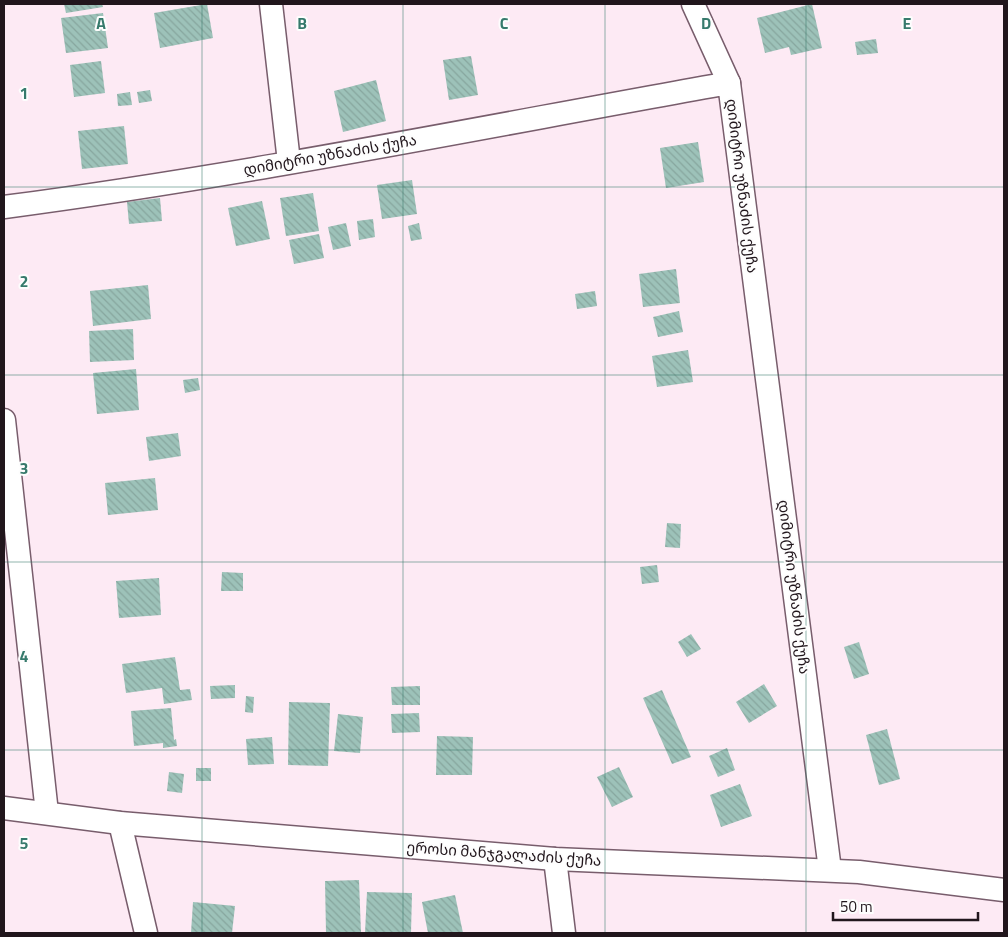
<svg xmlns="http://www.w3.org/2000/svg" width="1008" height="937" font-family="'Titillium Web','Noto Sans Georgian',sans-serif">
<defs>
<pattern id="building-back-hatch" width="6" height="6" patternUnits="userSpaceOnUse" patternTransform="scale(1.25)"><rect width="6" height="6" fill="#9dc2b9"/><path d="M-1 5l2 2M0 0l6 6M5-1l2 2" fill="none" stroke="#87a69e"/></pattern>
</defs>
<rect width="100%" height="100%" fill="#fdeaf4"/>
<!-- building -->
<g fill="url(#building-back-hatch)">
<polygon points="64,4 102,4 103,7 66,13"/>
<polygon points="207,4 213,38 160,48 154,13"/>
<polygon points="812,4 822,48 791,55 789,47 765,53 757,18"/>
<polygon points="103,13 108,48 66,53 61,18"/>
<polygon points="876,39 878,53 857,55 855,42"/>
<polygon points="471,56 478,95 449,100 443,60"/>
<polygon points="101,61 105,93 74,97 70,65"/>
<polygon points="376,80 386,121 343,132 334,91"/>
<polygon points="150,90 152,101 139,103 137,92"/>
<polygon points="130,92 132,105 118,106 117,94"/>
<polygon points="124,126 128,164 82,169 78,131"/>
<polygon points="698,142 704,182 666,188 660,148"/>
<polygon points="412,180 417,214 382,219 377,185"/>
<polygon points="313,193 319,231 286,236 280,198"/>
<polygon points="160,198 162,221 129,224 127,202"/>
<polygon points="262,201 270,239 236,246 228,208"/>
<polygon points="373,219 375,237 359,240 357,221"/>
<polygon points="346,223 351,246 333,250 328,227"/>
<polygon points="419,223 422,239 411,241 408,226"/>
<polygon points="319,234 324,258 294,264 289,240"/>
<polygon points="676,269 680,303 643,307 639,274"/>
<polygon points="148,285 151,319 93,326 90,291"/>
<polygon points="595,291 597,306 577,309 575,294"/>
<polygon points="679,311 683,332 658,337 653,317"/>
<polygon points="133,329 134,360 90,362 89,331"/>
<polygon points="688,350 693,382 657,387 652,356"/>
<polygon points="136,369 139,410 97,414 93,373"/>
<polygon points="198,378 200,390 185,393 183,380"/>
<polygon points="178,433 181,456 149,461 146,437"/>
<polygon points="155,478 158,510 108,515 105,483"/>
<polygon points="667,523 681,524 680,548 665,547"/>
<polygon points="657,565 659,582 642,584 640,567"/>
<polygon points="222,572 243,573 243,591 221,591"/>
<polygon points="159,578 161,615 119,618 116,581"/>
<polygon points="691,634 701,649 687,657 678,642"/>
<polygon points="859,642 869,674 854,679 844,647"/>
<polygon points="175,657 180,690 190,689 192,700 164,704 162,688 126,693 122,664"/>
<polygon points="764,684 777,706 749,723 736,702"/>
<polygon points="235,685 235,698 211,699 210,686"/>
<polygon points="420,686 420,705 392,705 391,687"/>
<polygon points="662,690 691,757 672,764 643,698"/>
<polygon points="246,696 254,697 253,713 245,712"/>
<polygon points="289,702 330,703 328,766 288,765"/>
<polygon points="171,708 174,740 176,739 177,746 163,748 163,743 134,746 131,711"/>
<polygon points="419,713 420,732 392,733 391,714"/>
<polygon points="338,714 363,717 360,753 334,751"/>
<polygon points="887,729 900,779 879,785 866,735"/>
<polygon points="437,736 473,737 472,775 436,775"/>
<polygon points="272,737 274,764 248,765 246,739"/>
<polygon points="727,748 735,770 718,777 709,756"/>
<polygon points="619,767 633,797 612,807 597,777"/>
<rect x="196" y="768" width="15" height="13"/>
<polygon points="169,772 184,774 182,793 167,791"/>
<polygon points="740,784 752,816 721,827 710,795"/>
<polygon points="359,880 361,933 326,933 325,881"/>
<polygon points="367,892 412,893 411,933 365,933"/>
<polygon points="455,895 463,933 428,933 422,902"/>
<polygon points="193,902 235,906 232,933 191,933"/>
</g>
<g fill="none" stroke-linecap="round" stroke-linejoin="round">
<!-- minor casing -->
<g stroke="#785d6c" stroke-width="25">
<g id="minor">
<polyline points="271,4 289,162"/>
<polyline points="693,4 729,83"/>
<path d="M4,207c243,-32 484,-81 725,-124l101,787"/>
<polyline points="4,420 47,813"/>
<polyline points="4,808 120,823 555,859 859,872 1004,890"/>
<polyline points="120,823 146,933"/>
<polyline points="555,859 564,933"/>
</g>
</g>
<!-- minor -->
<use href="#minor" stroke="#fff" stroke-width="22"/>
</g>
<!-- grid -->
<path fill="none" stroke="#367a6c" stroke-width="1" stroke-opacity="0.55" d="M202,4v929M403,4v929M605,4v929M806,4v929M4,187h1000M4,375h1000M4,562h1000M4,750h1000"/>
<g text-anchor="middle" stroke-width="4" stroke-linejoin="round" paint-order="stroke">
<!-- street labels -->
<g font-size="15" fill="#21161c" stroke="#fdfdfd">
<text transform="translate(330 155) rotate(-10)" y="5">დიმიტრი უზნაძის ქუჩა</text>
<text transform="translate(742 186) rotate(83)" y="5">დიმიტრი უზნაძის ქუჩა</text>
<text transform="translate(794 587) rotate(83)" y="5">დიმიტრი უზნაძის ქუჩა</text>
<text transform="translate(504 854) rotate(4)" y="5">ეროსი მანჯგალაძის ქუჩა</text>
</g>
</g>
<g font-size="16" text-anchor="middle" font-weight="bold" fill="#367a6c" stroke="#fdfdfd" stroke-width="4" stroke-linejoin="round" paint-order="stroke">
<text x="101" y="29">A</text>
<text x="302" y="29">B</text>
<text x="504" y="29">C</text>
<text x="706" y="29">D</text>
<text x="907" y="29">E</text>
<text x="24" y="99">1</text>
<text x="24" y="287">2</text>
<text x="24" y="474">3</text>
<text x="24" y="662">4</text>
<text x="24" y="849">5</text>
</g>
<!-- border -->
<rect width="1008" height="937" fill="none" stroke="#21161c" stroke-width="10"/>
<!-- scale -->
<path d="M833 912v8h145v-8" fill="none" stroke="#21161c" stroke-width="2.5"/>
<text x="840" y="912" font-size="15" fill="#21161c" stroke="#fdfdfd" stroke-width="4" paint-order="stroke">50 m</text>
</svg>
